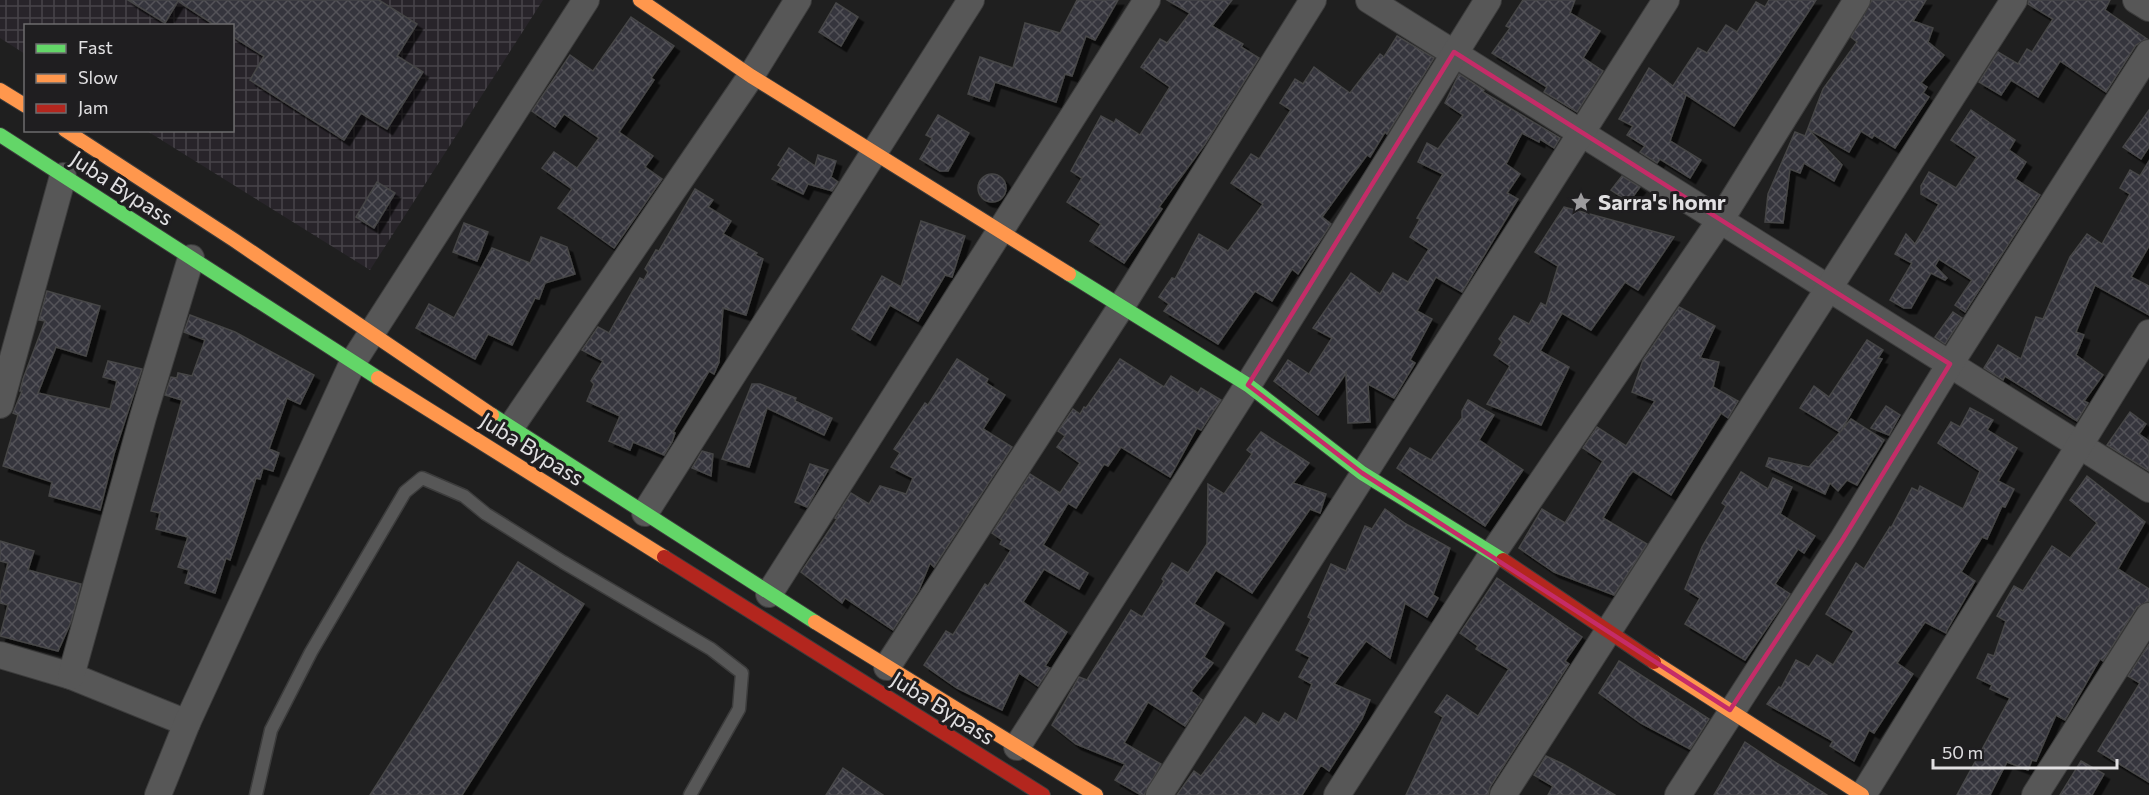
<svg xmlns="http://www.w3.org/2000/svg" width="2149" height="795" font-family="Commissioner,sans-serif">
<defs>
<pattern id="industrial-grid" width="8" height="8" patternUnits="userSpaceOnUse" patternTransform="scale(1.5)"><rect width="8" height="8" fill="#28242a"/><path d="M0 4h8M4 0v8" fill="none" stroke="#474449"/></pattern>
<pattern id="building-cross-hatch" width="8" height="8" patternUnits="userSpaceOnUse" patternTransform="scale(1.5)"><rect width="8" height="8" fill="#36353d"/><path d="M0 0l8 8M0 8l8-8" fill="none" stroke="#535259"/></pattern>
<filter id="shadow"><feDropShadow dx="5.5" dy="5.5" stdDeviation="0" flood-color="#0009"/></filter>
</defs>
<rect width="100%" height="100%" fill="#1f1f1f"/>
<!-- industrial -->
<polygon fill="url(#industrial-grid)" points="0,0 543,0 370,270 147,131 232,130 232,26 26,26 25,54 0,38"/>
<!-- building -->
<g fill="url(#building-cross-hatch)" stroke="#464647" stroke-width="1.5" filter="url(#shadow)">
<polygon points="128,0 379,0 417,24 397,56 423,72 387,129 361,113 344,140 250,80 264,56 232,36 232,26 216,26 178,1 165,23"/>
<polygon points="1077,0 1118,0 1095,40 1086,36 1072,76 1065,74 1056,102 995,82 989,101 968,94 980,57 1013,68 1025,23 1060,33"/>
<polygon points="1167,0 1232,0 1212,26 1243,44 1241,47 1259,58 1205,144 1159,207 1162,209 1124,263 1090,241 1101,224 1067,202 1082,178 1071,171 1101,116 1114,123 1116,119 1140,135 1170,87 1141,67 1160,39 1167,43 1190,13"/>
<polygon points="1523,0 1575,0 1570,13 1600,31 1583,58 1603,71 1577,112 1544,92 1547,87 1492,53 1510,28 1506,26"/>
<polygon points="1769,0 1816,0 1734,126 1676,88 1686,95 1670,141 1701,160 1690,178 1660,159 1657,163 1640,152 1645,146 1627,135 1633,126 1619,119 1649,68 1673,86 1698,48 1707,53 1726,25 1737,32 1756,2 1765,7"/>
<polygon points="1872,0 1926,0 1913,21 1933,28 1928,42 1944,55 1921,83 1927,87 1923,93 1929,97 1895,148 1874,135 1872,138 1861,131 1849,152 1808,129 1842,165 1834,181 1804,163 1800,173 1790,169 1783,223 1765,222 1768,194 1795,132 1805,136 1823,89 1857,42 1851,37"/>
<polygon points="2029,0 2110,0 2105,10 2147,39 2136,45 2106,92 2060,61 2038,97 2011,80 2001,95 1979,82 1998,52 2018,64 2027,49 2032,52 2053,19 2028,4"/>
<polygon points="836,3 858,17 841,46 819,32"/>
<polygon points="631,17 674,46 651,78 654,80 619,132 653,156 645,167 662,179 614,248 558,208 572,189 542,168 554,152 577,168 599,138 564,114 555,127 532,111 570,55 593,71"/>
<polygon points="1397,36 1434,58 1387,134 1385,132 1370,157 1367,155 1322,217 1331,224 1298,274 1292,269 1272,301 1255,291 1218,344 1164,311 1169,304 1159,297 1172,278 1175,279 1199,234 1228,251 1263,204 1231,183 1251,154 1259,159 1291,110 1280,103 1295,79 1303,84 1314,67 1350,93 1380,54 1384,57"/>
<polygon points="1459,74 1484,90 1483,92 1560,138 1554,148 1540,139 1539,142 1522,133 1506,164 1520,174 1507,193 1518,199 1462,292 1436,277 1417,311 1432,319 1410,360 1415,363 1394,398 1368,384 1370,422 1348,423 1346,373 1318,415 1274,381 1288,360 1309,374 1332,338 1313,328 1351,273 1380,294 1393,273 1408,282 1429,249 1410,237 1420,219 1417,218 1443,174 1418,162 1427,143 1438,149 1463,115 1445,103"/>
<polygon points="1971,110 2015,140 2009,150 2026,162 2015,179 2040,195 1965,312 1955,305 1972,280 1939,259 1935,266 1947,278 1945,280 1931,273 1911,308 1904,308 1890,300 1912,263 1895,254 1906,234 1915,244 1939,204 1921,194 1921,186 1929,172 1956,188 1977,157 1951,140"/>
<polygon points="2149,110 2149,147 2141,159 2123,147"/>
<polygon points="938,115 969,133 948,171 940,171 920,159 932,138 926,135"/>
<polygon points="789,148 815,166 818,155 836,161 831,177 838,182 832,191 808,184 803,194 772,179 781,167 778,165"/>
<polygon points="2149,161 2149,246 2131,277 2149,286 2149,315 2095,285 2076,332 2084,335 2076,355 2103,375 2084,401 2088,403 2077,421 2005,376 2003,380 1984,368 1998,345 2021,359 2036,317 2043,319 2070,257 2087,234 2102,244 2130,194 2120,188 2130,170 2140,176"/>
<circle cx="992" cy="188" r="14"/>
<polygon points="1622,176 1640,187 1629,202 1611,190"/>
<polygon points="377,182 395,193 374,228 356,217"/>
<polygon points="695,189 713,200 708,207 731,221 723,234 757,253 755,255 763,259 746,315 723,308 719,362 714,374 709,371 673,432 675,433 672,442 664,455 633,442 630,450 609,441 620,416 587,401 594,384 591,381 603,361 582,350 598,327 609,333 640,278 644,280 648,272 645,269 656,250 659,251"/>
<polygon points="1564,207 1674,237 1638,290 1625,282 1591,330 1562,313 1540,351 1569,367 1541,425 1487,404 1510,366 1494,355 1502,342 1499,339 1514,316 1529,324 1541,303 1546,306 1558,266 1535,252"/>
<polygon points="921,221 965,236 952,277 945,275 918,321 890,305 870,340 852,329 882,276 901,287"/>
<polygon points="464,223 488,232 477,261 453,252"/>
<polygon points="541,237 567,247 575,274 545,283 539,299 535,298 512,345 488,334 475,359 416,328 429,304 454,318 492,248 530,263"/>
<polygon points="47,291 100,306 86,356 56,347 38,393 110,409 117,381 103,377 108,361 142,369 114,454 100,510 49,496 52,482 3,466 18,415 13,413 22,391 20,391 23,379 45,321 39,320"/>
<polygon points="1679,307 1715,326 1700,358 1719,362 1713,387 1738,401 1728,418 1721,413 1671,495 1633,471 1628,477 1603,518 1647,544 1614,595 1554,572 1519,548 1542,509 1565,523 1603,461 1583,448 1597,427 1626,446 1655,401 1632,392 1643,360"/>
<polygon points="1953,312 1962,318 1945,344 1935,337"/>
<polygon points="190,315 235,332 314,375 300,404 287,398 269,449 279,453 273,471 263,468 260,479 256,478 230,560 226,558 215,593 185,583 189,570 178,567 188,537 156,529 160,513 151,511 182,400 165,395 171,377 177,378 178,373 192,376 205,340 184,332"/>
<polygon points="1867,340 1883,350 1878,358 1882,359 1841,431 1851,419 1884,440 1857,485 1847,480 1838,491 1830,483 1825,494 1766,466 1769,458 1809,467 1840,432 1800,408 1814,386 1829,397"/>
<polygon points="957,359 988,379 986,383 1005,395 983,429 1012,447 934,567 930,563 919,590 893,630 845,598 842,603 801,572 837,519 835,518 851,493 869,504 880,486 906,494 913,478 891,467 900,453 894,449 925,403 928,405"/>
<polygon points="1120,359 1164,387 1171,376 1198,393 1201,388 1221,400 1201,430 1197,428 1170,477 1121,447 1108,466 1104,464 1076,508 1068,503 1043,545 1088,573 1079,589 1044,569 1023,602 1067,632 1045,666 1050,668 1038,686 1019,673 1002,710 957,688 924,665 946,631 953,635 985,584 988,586 1011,550 1000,544 1002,540 992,533 1030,474 1060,493 1080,463 1057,447 1065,436 1058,431 1073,409 1080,414 1084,407 1086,408"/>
<polygon points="752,384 760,384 796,398 795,401 832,418 824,435 767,408 749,467 722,459"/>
<polygon points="1468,400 1494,415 1479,440 1523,470 1485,526 1397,468 1410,448 1431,460 1462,418 1462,411"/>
<polygon points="1886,406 1900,415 1889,435 1871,428"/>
<polygon points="1970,408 1993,420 1987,430 2017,448 1998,481 2014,489 2005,507 2002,506 1987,539 1982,537 1961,572 1975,581 1947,630 1946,633 1925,622 1897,663 1913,674 1874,733 1869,730 1854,761 1830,746 1833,741 1767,704 1779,687 1781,688 1796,660 1809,667 1817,655 1833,665 1854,631 1826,614 1856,563 1864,569 1890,527 1891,528 1912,488 1918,491 1920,486 1963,509 1980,471 1938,443 1951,422 1960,427"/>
<polygon points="2130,412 2146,424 2139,434 2149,441 2149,471 2107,445"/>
<polygon points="1261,432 1309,463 1293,483 1326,494 1320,513 1310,509 1252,593 1216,570 1194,604 1224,623 1204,657 1213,663 1191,691 1202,700 1185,726 1148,702 1124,743 1161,764 1144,795 1141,795 1115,780 1125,764 1076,744 1052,725 1079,677 1087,680 1131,610 1142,617 1164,581 1162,579 1172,563 1188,573 1207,544 1208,484 1224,494 1252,454 1247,450"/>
<polygon points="702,451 713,454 711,476 692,468"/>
<polygon points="810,464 828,470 807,507 795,502"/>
<polygon points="1741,472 1768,489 1773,478 1792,487 1780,514 1815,536 1804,553 1798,549 1775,584 1790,594 1745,660 1685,624 1700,598 1685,589 1702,547 1726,506 1722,503"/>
<polygon points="2087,476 2145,522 2118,569 2149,589 2149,601 2137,607 2103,661 2100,659 2065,720 2056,715 2036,761 2032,760 2028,770 2007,762 1990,795 1957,795 2010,698 1990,689 1992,685 1977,678 1988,654 1994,656 2006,621 1997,616 2014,586 2023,591 2052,546 2070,558 2097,523 2070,500"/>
<polygon points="1385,509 1406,524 1450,548 1433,595 1438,598 1427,617 1405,603 1390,658 1366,641 1334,684 1370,700 1362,719 1329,771 1321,765 1302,795 1177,795 1194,771 1201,776 1245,717 1256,725 1263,713 1279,723 1285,713 1297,721 1312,684 1299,677 1310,657 1296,650 1311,619 1308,617 1331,564 1346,571 1365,526 1372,529"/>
<polygon points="0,541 34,551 28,570 81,584 71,622 58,651 0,636 8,605 0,603 0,594 8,563 0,561"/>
<polygon points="518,562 584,604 462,795 370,795"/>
<polygon points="1497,578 1582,637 1565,661 1569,664 1490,787 1488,795 1406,795 1443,717 1435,712 1447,695 1478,716 1509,669 1476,649 1478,646 1460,633"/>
<polygon points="2149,644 2149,782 2098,751 2140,683 2128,676"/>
<polygon points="1619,661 1709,719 1690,749 1641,723 1599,693"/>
<polygon points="1745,742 1778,764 1827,795 1714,795"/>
<polygon points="1546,756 1563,764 1615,795 1548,795 1553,786 1534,775"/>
<polygon points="2081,761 2104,774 2092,795 2060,795"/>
<polygon points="843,768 883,795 826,795"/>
</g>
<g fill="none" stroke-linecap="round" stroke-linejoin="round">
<!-- lane casing -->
<g stroke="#3c3c3c" stroke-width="15">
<polyline id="lane" points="256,795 271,730 311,652 405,492 422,478 464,496 486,514 563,562 711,649 742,673 739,709 690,795"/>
</g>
<!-- street casing -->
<g stroke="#3c3c3c" stroke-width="28">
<g id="street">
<polyline points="1369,0 2149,489"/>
<polyline points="2136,0 2149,8"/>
<polyline points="0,405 63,176"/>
<polyline points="511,427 751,76 798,0"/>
<polyline points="645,513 971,0"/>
<polyline points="769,594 1147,0"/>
<polyline points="0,655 71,676 187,723"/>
<polyline points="887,667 1121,307 1313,0"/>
<polyline points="71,676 143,417 191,258"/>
<polyline points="1017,747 1248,385 1488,0"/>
<polyline points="158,795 187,723 353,362 586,0"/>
<polyline points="1159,795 1666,0"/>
<polyline points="1337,795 1493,553 1721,219 1857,0"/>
<polyline points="1503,795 2014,0"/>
<polyline points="1678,795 1843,539 1950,364 2149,53"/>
<polyline points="1863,795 2149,333"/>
<polyline points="2035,795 2149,616"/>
</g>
</g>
<!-- fast casing -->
<g stroke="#3c3c3c" stroke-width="16">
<g id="fast">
<polyline points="0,135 378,378"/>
<polyline points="1069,274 1248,385 1362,473 1503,560"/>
<polyline points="492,415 815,622"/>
</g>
</g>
<!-- slow casing -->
<g stroke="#3c3c3c" stroke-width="16">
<g id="slow">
<polyline points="640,0 751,76 1069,274"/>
<polyline points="0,90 26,106"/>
<polyline points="65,130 234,240 492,415"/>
<polyline points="378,378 664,557"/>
<polyline points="815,622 1096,795"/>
<polyline points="1654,662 1862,795"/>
</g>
</g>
<!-- jam casing -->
<g stroke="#3c3c3c" stroke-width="16">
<g id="jam">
<polyline points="664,557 1043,795"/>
<polyline points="1503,560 1654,662"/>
</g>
</g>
<!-- lane -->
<use href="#lane" stroke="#575757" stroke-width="12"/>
<!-- street -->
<use href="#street" stroke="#575757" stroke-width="26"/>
<!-- fast -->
<use href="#fast" stroke="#63d668" stroke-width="14"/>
<!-- slow -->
<use href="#slow" stroke="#ff974d" stroke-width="14"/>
<!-- jam -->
<use href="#jam" stroke="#b3261e" stroke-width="14"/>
</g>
<!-- marked area -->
<path fill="none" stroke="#c52c68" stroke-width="4.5" stroke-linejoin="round" d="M1454,52l496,312 -107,175 -113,171 -368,-237 -114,-88z"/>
<!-- icons -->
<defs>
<g id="sight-bare" transform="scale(1.62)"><path d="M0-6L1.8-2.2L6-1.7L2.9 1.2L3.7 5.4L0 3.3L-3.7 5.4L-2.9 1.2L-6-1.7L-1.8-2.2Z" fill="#9d9c9e" stroke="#1f1e20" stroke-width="2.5" paint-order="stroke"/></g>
</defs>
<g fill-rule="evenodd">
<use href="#sight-bare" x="1581" y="202"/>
</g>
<g text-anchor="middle" stroke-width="6" stroke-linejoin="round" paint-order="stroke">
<!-- street labels -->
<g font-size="22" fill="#e1e0e2" stroke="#1f1e20">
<text transform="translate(122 188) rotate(33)" y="8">Juba Bypass</text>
<text transform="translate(532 449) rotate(32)" y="8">Juba Bypass</text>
<text transform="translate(943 708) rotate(32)" y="8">Juba Bypass</text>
</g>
<!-- poi labels -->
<g font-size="22" font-weight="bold" fill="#e1e0e2" stroke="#1f1e20" text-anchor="start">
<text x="1598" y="210">Sarra's homr</text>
</g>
</g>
<!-- legend -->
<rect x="24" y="24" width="210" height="108" fill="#1f1e20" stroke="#6d6c6e" stroke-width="1.5"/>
<rect x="36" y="44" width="30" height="9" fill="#63d668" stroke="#6d6c6e" stroke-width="1.5"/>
<text x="78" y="54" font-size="18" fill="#e1e0e2">Fast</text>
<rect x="36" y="74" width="30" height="9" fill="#ff974d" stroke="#6d6c6e" stroke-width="1.5"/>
<text x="78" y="84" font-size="18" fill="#e1e0e2">Slow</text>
<rect x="36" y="104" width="30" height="9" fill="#b3261e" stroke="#6d6c6e" stroke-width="1.5"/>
<text x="78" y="114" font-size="18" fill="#e1e0e2">Jam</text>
<!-- scale -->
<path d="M1933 759v9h184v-9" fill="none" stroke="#e1e0e2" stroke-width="3"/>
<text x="1942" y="759" font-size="18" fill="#e1e0e2" stroke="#1f1e20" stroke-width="4.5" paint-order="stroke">50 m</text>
</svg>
